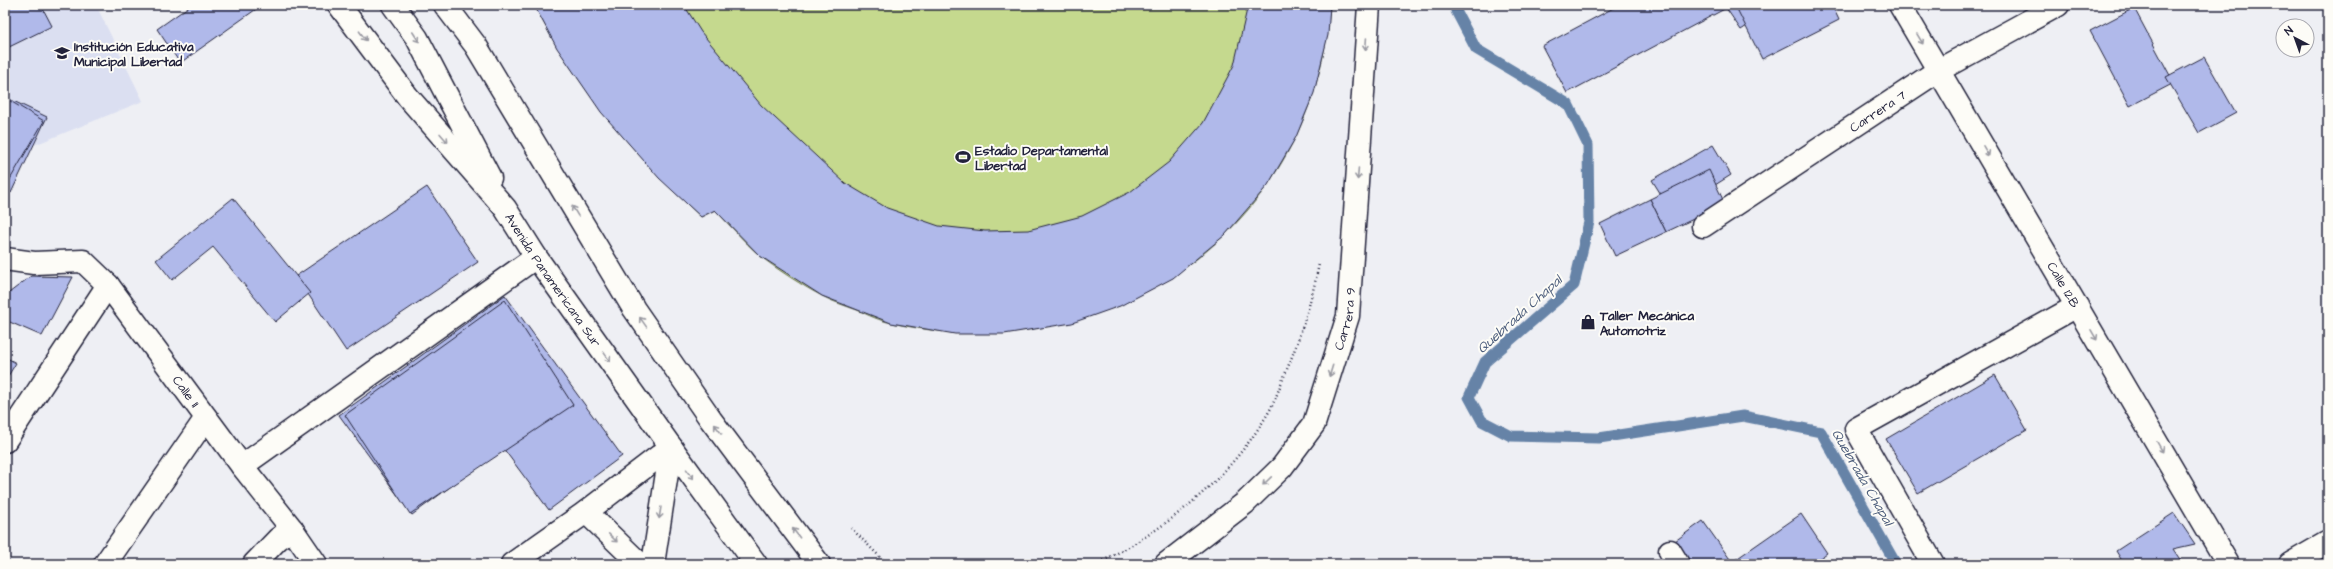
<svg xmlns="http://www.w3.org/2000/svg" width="2333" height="569" font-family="'Architects Daughter',sans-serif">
<rect width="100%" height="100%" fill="#eeeff4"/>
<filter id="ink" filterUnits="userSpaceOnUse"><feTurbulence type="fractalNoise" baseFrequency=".025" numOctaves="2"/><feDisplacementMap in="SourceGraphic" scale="8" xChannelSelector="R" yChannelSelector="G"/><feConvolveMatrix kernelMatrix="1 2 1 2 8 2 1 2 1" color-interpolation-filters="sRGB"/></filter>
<g filter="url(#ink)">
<!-- built -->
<polygon fill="#dbdff1" points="5,5 96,5 143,101 37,144 5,152"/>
<!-- green -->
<path fill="#c5d98e" stroke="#747e64" d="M534,5h796c-15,223 -222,369 -438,318 -12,-2 -24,-8 -35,-13 -11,-4 -24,-8 -35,-14 -16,-8 -49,-29 -63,-41 -15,-13 -29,-30 -44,-45l-14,7c-69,-64 -123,-128 -167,-212z"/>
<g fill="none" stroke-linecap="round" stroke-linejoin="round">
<!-- stream -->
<polyline stroke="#6683a7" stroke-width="11" points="1457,5 1456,11 1476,49 1568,104 1588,145 1589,222 1574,285 1485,362 1469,397 1482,421 1511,436 1599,438 1743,416 1821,432 1896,564"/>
</g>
<!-- building -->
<g fill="#b0b9ea" stroke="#22223b">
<polygon points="5,5 33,5 42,27 5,44"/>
<polygon points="5,5 41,5 52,26 5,49"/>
<polygon points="191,5 262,5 180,63 157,29"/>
<polygon points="534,5 684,5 701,32 761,105 845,183 887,208 939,226 985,231 1028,230 1082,216 1130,192 1169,162 1203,123 1234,65 1248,5 1330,5 1328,35 1314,93 1296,137 1268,185 1225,235 1173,278 1120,306 1072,323 1004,334 955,334 891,323 822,296 760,256 715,210 701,217 659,178 601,112 557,48"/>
<polygon points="1619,5 1732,5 1567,93 1542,46"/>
<polygon points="1724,5 1763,5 1768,12 1741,30"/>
<polygon points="1735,5 1832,5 1839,20 1762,59"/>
<polygon points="2134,8 2174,83 2130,106 2090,31"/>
<polygon points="2204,57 2236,113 2199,133 2166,77"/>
<polygon points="5,97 47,117 11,193 5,190"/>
<polygon points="5,98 44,121 5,188"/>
<polygon points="1713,145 1731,175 1672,212 1652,180"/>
<polygon points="1709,170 1725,204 1666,232 1650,199"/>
<polygon points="427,187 478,262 346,351 296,276"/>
<polygon points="233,198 310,293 275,322 213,247 172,280 156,260"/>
<polygon points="1650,199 1666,232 1615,256 1600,224"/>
<polygon points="31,276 73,277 42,336 5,320 5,296"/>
<polygon points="505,295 622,456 549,510 503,448 412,515 339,415"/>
<polygon points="505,300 573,405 410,514 345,415"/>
<polygon points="5,357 16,363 5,381"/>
<polygon points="1995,375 2027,430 1918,493 1886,439"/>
<polygon points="2174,513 2195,544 2173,549 2183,564 2124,564 2116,551"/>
<polygon points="1801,514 1827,553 1811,564 1692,564 1675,541 1703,521 1732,562"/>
</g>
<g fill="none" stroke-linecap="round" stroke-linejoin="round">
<!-- minor casing -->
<g stroke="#22223b" stroke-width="25">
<g id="minor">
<path id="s1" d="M1900,5l328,559"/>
<path id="s2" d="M1703,226l236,-156 119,-65"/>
<path id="s3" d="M5,259l29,4 49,-2 25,24 134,181 50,63 24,35"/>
<polyline points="5,441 108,285"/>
<polyline points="242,466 536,257"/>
<polyline points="586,512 640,564"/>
<polyline points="1670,551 1678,564"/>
<polyline points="105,564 206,418"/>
<polyline points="254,564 278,539 292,529"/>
<polyline points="512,564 586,512 671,447"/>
<polyline points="653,564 671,447"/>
<polyline points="1933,564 1856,429 2077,306"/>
<polyline points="2290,564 2328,542"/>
</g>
</g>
<!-- major casing -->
<g stroke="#22223b" stroke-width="25">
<g id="major">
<path id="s4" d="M339,5l69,92 97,111 31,49 135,190 85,117"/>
<polyline points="393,5 417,38 490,178"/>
<polyline points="445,5 476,46 634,309 711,420 819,564"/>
<path id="s5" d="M1166,564l79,-61 37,-36 32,-43 34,-108 21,-311"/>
</g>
</g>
<!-- path -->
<g stroke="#22223b" stroke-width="2.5" stroke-dasharray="1 3" stroke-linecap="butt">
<polyline points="851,528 887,564"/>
<polyline points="878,564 879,558"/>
<path d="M1096,564c68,-32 132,-84 171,-149 7,-11 11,-24 16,-36 16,-38 28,-75 36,-115"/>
</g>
<!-- minor -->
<use href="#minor" stroke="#fdfcf7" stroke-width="22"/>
<!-- major -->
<use href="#major" stroke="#fdfcf7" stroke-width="22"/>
</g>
<!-- one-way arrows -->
<defs><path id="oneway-shaft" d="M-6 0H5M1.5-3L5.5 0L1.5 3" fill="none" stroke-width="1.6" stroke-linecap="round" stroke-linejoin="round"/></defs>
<g stroke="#9a9aa2">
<use href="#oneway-shaft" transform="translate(363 36) rotate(53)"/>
<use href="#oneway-shaft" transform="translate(416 37) rotate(57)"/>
<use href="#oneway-shaft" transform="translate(1920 39) rotate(59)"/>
<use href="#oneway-shaft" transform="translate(1366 44) rotate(94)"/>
<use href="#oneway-shaft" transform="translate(444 138) rotate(49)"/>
<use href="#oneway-shaft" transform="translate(1986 151) rotate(60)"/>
<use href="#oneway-shaft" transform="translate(1358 174) rotate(94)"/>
<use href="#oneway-shaft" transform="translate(575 211) rotate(-121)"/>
<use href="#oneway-shaft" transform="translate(643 322) rotate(-125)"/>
<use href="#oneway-shaft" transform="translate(2094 335) rotate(60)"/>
<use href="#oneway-shaft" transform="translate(607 357) rotate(55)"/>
<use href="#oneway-shaft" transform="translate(1331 371) rotate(107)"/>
<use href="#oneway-shaft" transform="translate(718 429) rotate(-127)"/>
<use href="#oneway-shaft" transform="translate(2160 447) rotate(60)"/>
<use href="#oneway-shaft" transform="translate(690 474) rotate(54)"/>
<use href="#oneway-shaft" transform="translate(1267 481) rotate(136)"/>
<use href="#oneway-shaft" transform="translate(660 513) rotate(99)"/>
<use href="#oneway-shaft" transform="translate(796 533) rotate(-127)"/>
<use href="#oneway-shaft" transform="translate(613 538) rotate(44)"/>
</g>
</g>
<!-- icons -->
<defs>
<g id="school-bare" transform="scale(1.2)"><path d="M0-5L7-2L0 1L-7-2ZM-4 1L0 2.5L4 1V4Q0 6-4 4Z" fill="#22223b" stroke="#fdfcf7" stroke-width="2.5" paint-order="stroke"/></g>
<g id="stadium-bare" transform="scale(1.2)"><path d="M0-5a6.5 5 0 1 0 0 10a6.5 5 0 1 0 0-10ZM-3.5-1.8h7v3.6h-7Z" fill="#22223b" stroke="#fdfcf7" stroke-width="2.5" paint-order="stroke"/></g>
<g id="shop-bare" transform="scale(1.2)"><path d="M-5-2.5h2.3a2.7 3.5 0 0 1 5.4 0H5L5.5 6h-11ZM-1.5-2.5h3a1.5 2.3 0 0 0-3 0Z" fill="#22223b" stroke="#fdfcf7" stroke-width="2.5" paint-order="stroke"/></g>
</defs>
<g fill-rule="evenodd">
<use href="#school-bare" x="62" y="53"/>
<use href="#stadium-bare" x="963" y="157"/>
<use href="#shop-bare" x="1588" y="322"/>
</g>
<g text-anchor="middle" stroke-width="4" stroke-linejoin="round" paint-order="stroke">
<!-- poi labels -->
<g font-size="13" font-weight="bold" fill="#22223b" stroke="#fdfcf7" text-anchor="start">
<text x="74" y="51">Institución Educativa<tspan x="74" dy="15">Municipal Libertad</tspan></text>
<text x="975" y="155">Estadio Departamental<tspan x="975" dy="15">Libertad</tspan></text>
<text x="1600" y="320">Taller Mecánica<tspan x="1600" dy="15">Automotriz</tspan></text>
</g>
<!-- street labels -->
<g font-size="13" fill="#22223b" stroke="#fdfcf7">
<text dy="5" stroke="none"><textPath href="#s2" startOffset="209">Carrera 7</textPath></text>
<text dy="5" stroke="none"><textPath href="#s4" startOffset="349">Avenida Panamericana Sur</textPath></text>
<text dy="5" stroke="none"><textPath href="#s1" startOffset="324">Calle 12B</textPath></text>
<text dy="5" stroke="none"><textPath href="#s5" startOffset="315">Carrera 9</textPath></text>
<text dy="5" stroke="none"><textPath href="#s3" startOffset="245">Calle 11</textPath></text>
</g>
<!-- water labels -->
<g font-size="14" font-style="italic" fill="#4a5b7a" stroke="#fdfcf7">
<text transform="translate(1519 314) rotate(-42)" y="5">Quebrada Chapal</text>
<text transform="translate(1863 477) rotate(60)" y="5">Quebrada Chapal</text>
</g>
</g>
<!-- margin -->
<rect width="2333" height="569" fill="none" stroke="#fdfcf7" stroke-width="20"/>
<rect x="10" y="10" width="2313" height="549" fill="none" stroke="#22223b" stroke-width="1.5" filter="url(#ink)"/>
<!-- north arrow -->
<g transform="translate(2295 38) rotate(319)"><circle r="19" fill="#fdfcf7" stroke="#a5a5ac"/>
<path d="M0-3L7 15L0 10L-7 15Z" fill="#22223b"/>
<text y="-6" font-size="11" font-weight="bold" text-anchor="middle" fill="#22223b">N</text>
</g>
</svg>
